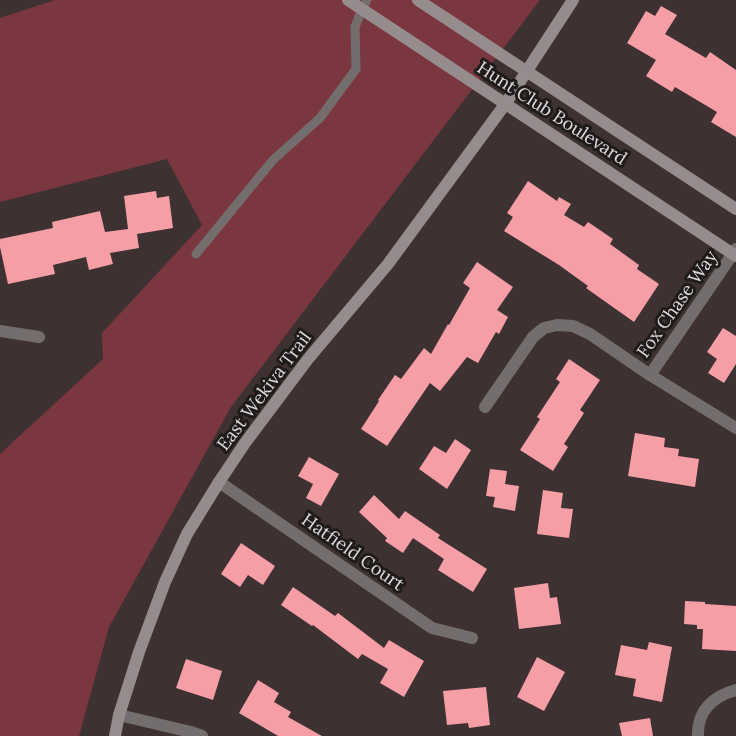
<svg xmlns="http://www.w3.org/2000/svg" width="736" height="736" font-family="Lora,serif">
<rect width="100%" height="100%" fill="#3e3132"/>
<!-- green -->
<polygon fill="#7b3740" points="55,0 540,0 231,407 109,627 79,736 0,736 0,454 103,359 102,333 202,225 167,159 0,202 0,18"/>
<!-- building -->
<g fill="#f59ea6">
<polygon points="661,6 677,15 665,34 706,58 710,52 736,70 736,137 711,122 717,112 675,87 672,92 646,76 656,60 627,43 646,11 655,16"/>
<polygon points="528,181 557,201 559,197 571,204 564,215 584,227 588,222 613,239 610,244 639,265 637,269 659,284 634,322 586,288 588,286 559,265 504,231 513,217 507,213"/>
<polygon points="156,191 157,198 169,196 173,228 137,234 139,248 110,253 113,264 89,270 86,257 53,265 55,274 8,284 0,247 0,239 53,228 52,222 100,211 105,232 128,229 124,196"/>
<polygon points="477,262 513,287 497,310 508,317 499,334 496,332 478,363 467,357 440,391 430,383 387,446 361,429 379,401 378,400 395,375 401,379 424,348 431,354 448,324 449,325 470,288 463,283"/>
<polygon points="723,328 736,336 736,364 724,383 708,373 717,359 707,352"/>
<polygon points="569,359 600,380 580,410 584,413 564,444 568,447 553,471 520,450 540,419 537,417 560,382 556,379"/>
<polygon points="635,433 665,438 664,447 679,449 678,456 699,459 695,487 628,476"/>
<polygon points="455,439 471,450 447,489 419,469 434,446 446,453"/>
<polygon points="309,457 339,474 321,506 306,498 313,484 298,476"/>
<polygon points="490,469 507,471 505,484 519,486 515,511 493,507 495,497 486,496"/>
<polygon points="543,490 563,493 561,508 573,509 569,538 537,534"/>
<polygon points="374,495 399,519 405,511 440,535 438,538 487,569 473,592 438,570 444,559 413,538 403,553 385,541 387,538 359,512"/>
<polygon points="241,543 275,566 263,585 248,575 240,587 221,574"/>
<polygon points="548,583 550,598 557,597 561,624 519,629 514,588"/>
<polygon points="293,587 335,616 338,613 384,648 389,640 424,661 404,697 380,683 388,669 362,654 358,659 313,625 312,626 281,605"/>
<polygon points="685,601 705,602 705,604 736,606 736,651 702,649 703,629 697,629 697,625 684,624"/>
<polygon points="649,642 672,647 662,702 633,696 636,679 615,675 621,645 647,650"/>
<polygon points="537,657 565,672 544,711 517,697"/>
<polygon points="186,659 222,671 213,700 176,688"/>
<polygon points="258,680 279,693 274,702 291,712 288,717 322,736 278,736 239,713"/>
<polygon points="486,687 490,725 469,728 468,723 447,725 443,691"/>
<polygon points="650,718 653,736 622,736 619,723"/>
</g>
<g fill="none" stroke-linecap="round" stroke-linejoin="round">
<!-- lane -->
<polyline stroke="#746d6e" stroke-width="9" points="196,254 273,160 320,118 356,69 355,27 362,9 367,0"/>
<!-- street -->
<g stroke="#746d6e" stroke-width="12">
<polyline points="0,331 39,337"/>
<polyline points="650,375 736,249"/>
<polyline points="485,407 533,337 544,328 557,325 573,326 590,334 650,375 736,428"/>
<polyline points="219,482 432,628 472,638"/>
<polyline points="119,715 191,732 202,736"/>
<path d="M698,736c-1,-25 15,-40 38,-46"/>
</g>
<!-- secondary -->
<g stroke="#978c8d" stroke-width="12">
<polyline points="348,0 736,256"/>
<polyline points="418,0 736,209"/>
<polyline points="115,736 119,715 139,652 165,582 187,534 219,482 245,443 308,359 388,264 506,103 573,0"/>
</g>
</g>
<g text-anchor="middle" stroke-width="6" stroke-linejoin="round" paint-order="stroke">
<!-- street labels -->
<g font-size="18" fill="#e0d8d8" stroke="#201b1b">
<text transform="translate(552 113) rotate(33)" y="6">Hunt Club Boulevard</text>
<text transform="translate(677 304) rotate(-55)" y="6">Fox Chase Way</text>
<text transform="translate(264 391) rotate(-53)" y="6">East Wekiva Trail</text>
<text transform="translate(353 552) rotate(35)" y="6">Hatfield Court</text>
</g>
</g>
</svg>
